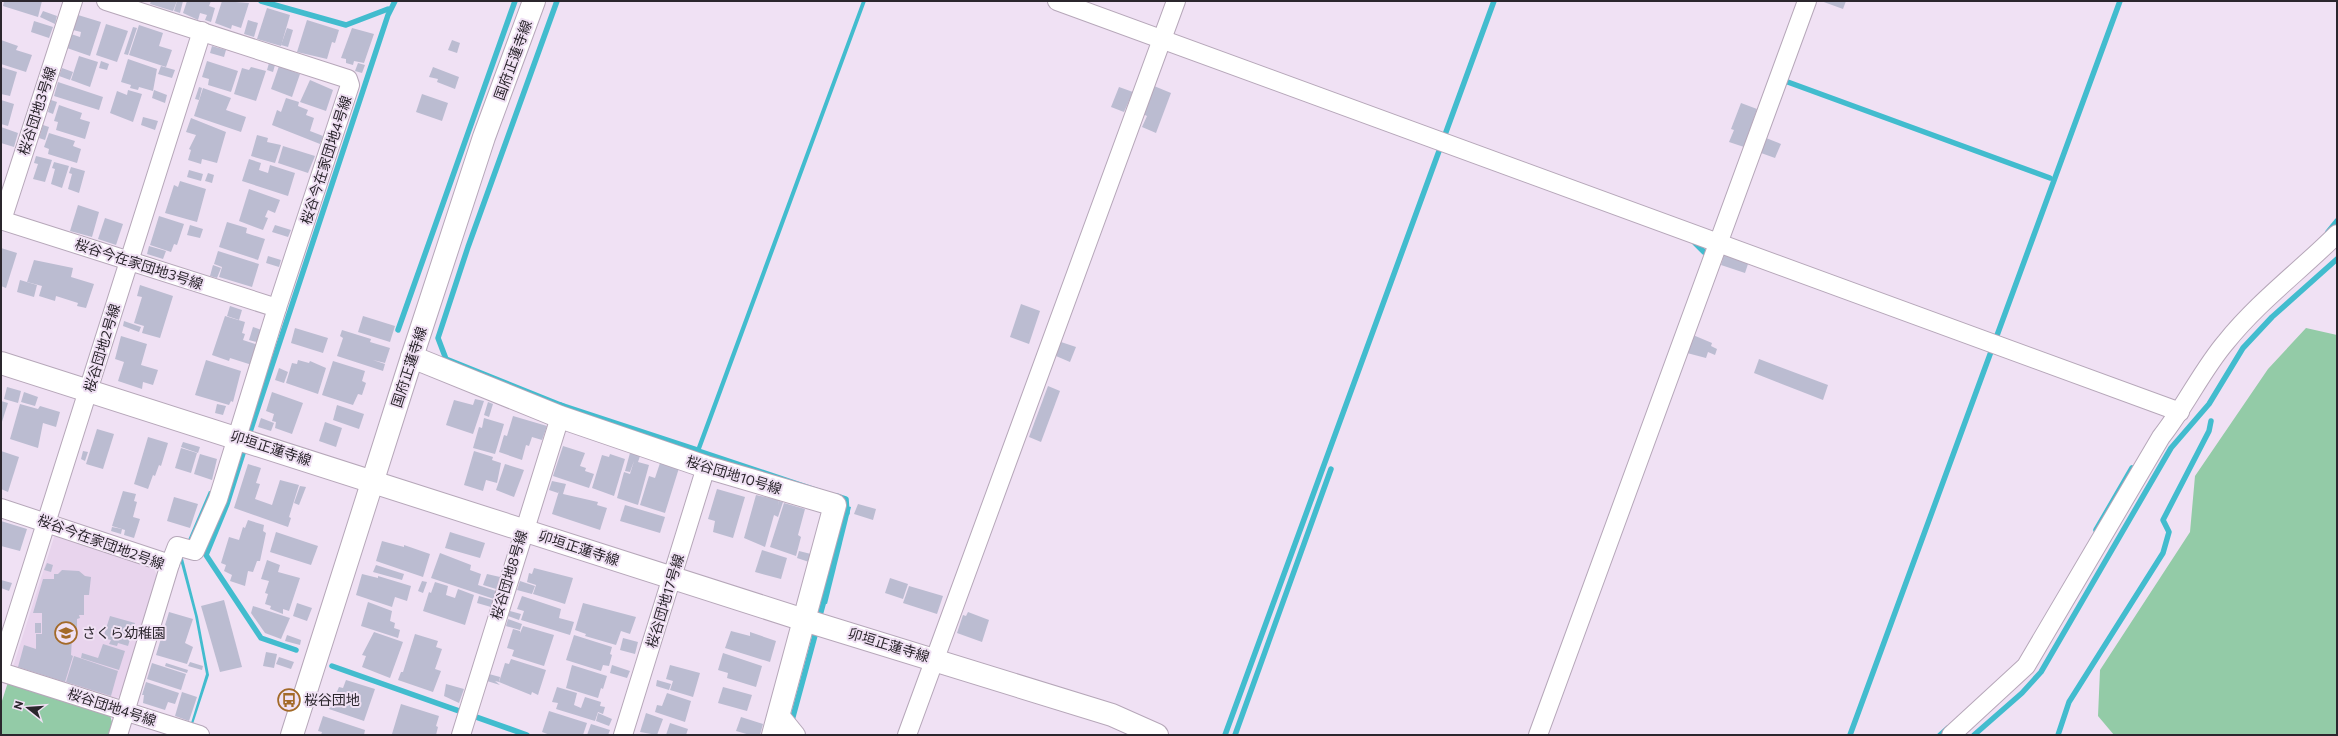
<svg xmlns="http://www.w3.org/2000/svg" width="2338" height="736" font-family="Commissioner,'Noto Sans JP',sans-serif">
<rect width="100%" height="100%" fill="#f0e1f4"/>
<!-- built -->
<polygon fill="#e8d4ed" points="55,534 152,564 158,578 121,695 113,701 12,670"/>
<!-- green -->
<g fill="#93cba7">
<polygon points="2306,328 2337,335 2337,735 2114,735 2098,716 2100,670 2190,532 2195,476 2268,369"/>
<polygon points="8,682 109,712 112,722 109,735 1,735 1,704"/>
</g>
<!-- water -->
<g fill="#42bcce">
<polygon points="862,1 866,1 701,449 824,490 822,494 558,406 557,403 560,402 697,447"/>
<polygon points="209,491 213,492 189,546 181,551 198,617 209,675 193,724 191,723 206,674 195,616 178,552 188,540"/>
<polygon points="843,505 851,507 827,604 819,602"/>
</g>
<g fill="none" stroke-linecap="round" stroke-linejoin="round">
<!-- stream -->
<g stroke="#42bcce" stroke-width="5.5">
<polyline points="261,1 346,25 388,9"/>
<polyline points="557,1 468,247 438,338 446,359 563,406"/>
<polyline points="1785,81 2050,178"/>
<polyline points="2328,232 2337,221"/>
<polyline points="1695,243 1704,252"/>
<polyline points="398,330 515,1"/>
<polyline points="248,438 388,15 395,1"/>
<polyline points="245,447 227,504 206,555 261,638 296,650"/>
<polyline points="837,496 846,499 847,513"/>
<polyline points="2096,530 2132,468"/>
<polyline points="819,619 825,597"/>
<polyline points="332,666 527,735"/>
<polyline points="791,724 817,628"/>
<polyline points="1225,735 1494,1"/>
<polyline points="1235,735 1331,469"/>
<polyline points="1850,735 2120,1"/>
<polyline points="1940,735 1948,728"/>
<polyline points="1974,735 2022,693 2041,672 2171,448 2209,404 2243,348 2272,317 2337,259"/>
<polyline points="2058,735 2069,702 2163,553 2169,532 2163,520 2209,431 2211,421"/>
</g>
</g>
<!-- building -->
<g fill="#bbbcd1">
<polygon points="4,1 42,1 38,17 3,6"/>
<polygon points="151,1 177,1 173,11 150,4"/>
<polygon points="177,1 183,1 180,13 174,11"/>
<polygon points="187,1 211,1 209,6 215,8 211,22 205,20 207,15 200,13 198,20 183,13"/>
<polygon points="222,1 249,3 241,28 232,25 231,29 215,23"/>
<polygon points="1821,1 1846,1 1843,9"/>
<polygon points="267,8 290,15 281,46 257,39"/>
<polygon points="43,11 57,16 55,24 40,17"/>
<polygon points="78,15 101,22 90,56 67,48 71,34 80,37 81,32 73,30"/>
<polygon points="248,20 258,23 254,37 244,34"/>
<polygon points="307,20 339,30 335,43 332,42 327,59 297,52"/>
<polygon points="34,21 53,27 49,38 31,32"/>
<polygon points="106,24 128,31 117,62 96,55"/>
<polygon points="139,25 163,33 159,46 172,50 166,67 129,55"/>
<polygon points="133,27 137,28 128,55 124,54"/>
<polygon points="287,28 293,30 288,47 281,45"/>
<polygon points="352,28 374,34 364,63 354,61 353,65 346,63 346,59 341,58"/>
<polygon points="1,40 18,46 16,50 32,55 26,72 1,64"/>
<polygon points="452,40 460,43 457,53 448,50"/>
<polygon points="212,46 226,50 224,57 210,53"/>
<polygon points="79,56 98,62 90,87 71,80"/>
<polygon points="128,59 157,69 153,91 139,87 138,90 130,88 131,85 121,82"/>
<polygon points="101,61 109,64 107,70 99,68"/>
<polygon points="207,61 238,71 231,92 208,85 209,79 202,77"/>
<polygon points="269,63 275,65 273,72 267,70"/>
<polygon points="358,63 365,65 362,73 355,71"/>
<polygon points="161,66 175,70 172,78 158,74"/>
<polygon points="279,66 300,74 292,97 271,89"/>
<polygon points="1,67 17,72 10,96 1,94"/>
<polygon points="251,67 266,71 256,101 234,94 242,68 249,70"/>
<polygon points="433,67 459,77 455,89 437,82 438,79 429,77"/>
<polygon points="62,68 73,72 70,80 59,76"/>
<polygon points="310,80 333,90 326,111 300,102"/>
<polygon points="58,82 103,97 99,110 54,96"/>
<polygon points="1154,86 1171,93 1156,133 1142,127 1147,116 1143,114"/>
<polygon points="199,87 202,88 199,100 195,99"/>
<polygon points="1119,87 1133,92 1124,112 1111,107"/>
<polygon points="203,88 231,98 226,110 246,117 241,132 194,116"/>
<polygon points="128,90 142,94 133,122 110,113 117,91 127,95"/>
<polygon points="154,90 167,95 165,103 152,98"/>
<polygon points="422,94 448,103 442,121 416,112"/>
<polygon points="286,98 299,102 298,106 308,110 306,115 314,118 310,131 323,136 320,144 272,125 277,110 281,112"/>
<polygon points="1,100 14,104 8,126 1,124"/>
<polygon points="51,100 57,102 53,114 48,112"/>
<polygon points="1741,103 1757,109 1744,147 1729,142 1734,130 1731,129"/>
<polygon points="59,105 82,113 80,119 90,122 85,139 56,130 58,122 54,121"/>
<polygon points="143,117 158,121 155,130 141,125"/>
<polygon points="191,118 226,132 217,163 202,159 201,164 188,160 191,150 189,149 196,135 186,132"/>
<polygon points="43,125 49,127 45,140 39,138"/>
<polygon points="1,127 18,133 14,147 1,143"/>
<polygon points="49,133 75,141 73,146 81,149 77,163 48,154 49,149 44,147"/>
<polygon points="257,135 268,138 267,142 281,145 275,163 251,156"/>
<polygon points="1766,138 1781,144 1775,158 1761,153"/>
<polygon points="283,146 315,156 308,173 278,163"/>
<polygon points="36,156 52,160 45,182 33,179 38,164 34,163"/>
<polygon points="249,159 261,163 259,170 268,173 270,165 295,173 288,196 242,181"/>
<polygon points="54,162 69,166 62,188 51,184 55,169 52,168"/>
<polygon points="71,167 85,171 79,193 68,189 72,174 69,173"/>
<polygon points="189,170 203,174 201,181 187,177"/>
<polygon points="208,173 214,175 212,183 205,181"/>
<polygon points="180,181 206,189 197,222 165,213 174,185 178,187"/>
<polygon points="249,189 280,200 275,213 268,210 265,217 268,218 263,230 239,221"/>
<polygon points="78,205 99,212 92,237 70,231"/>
<polygon points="159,216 184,224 177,245 174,244 171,252 150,245"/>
<polygon points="105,218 123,224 116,245 98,239"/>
<polygon points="227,222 247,228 246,233 265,239 258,260 219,247"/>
<polygon points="190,225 203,229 200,238 187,235"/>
<polygon points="275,225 291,230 288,237 272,232"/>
<polygon points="149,246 166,251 163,259 147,254"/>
<polygon points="1,248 17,253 6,288 1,286"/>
<polygon points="218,251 259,264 252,287 219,277 222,267 214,264"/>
<polygon points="1725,252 1749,261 1745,273 1721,265"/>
<polygon points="268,256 281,260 279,267 266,263"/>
<polygon points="34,260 73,268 71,277 94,284 86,308 77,306 78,303 56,296 55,301 39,296 42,286 27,282"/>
<polygon points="213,265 221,268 217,278 210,276"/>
<polygon points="20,280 37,285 34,297 17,292"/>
<polygon points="140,285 173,296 160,338 142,333 144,326 134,323 142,297 137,296"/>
<polygon points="1021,304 1040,311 1029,344 1010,337"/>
<polygon points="230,306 242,310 239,320 227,316"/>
<polygon points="225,316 245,322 242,333 245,334 243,340 258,345 252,365 230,358 229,361 212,355"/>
<polygon points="363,316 395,326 390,342 358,332"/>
<polygon points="124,321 141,327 139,332 123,326"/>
<polygon points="253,327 264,331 260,343 249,340"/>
<polygon points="295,328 328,338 323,353 291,343"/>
<polygon points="342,330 371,339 370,342 390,348 385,363 373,360 385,364 383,371 371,367 372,362 371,367 337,356 343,338 340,336"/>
<polygon points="1693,335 1712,343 1711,346 1717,349 1715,355 1708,352 1706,358 1687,353"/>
<polygon points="121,336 147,344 141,365 158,370 153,385 143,382 142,389 118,381 124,362 115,359"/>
<polygon points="1061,342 1076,347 1070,362 1056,356"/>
<polygon points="1759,359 1828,385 1823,400 1754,373"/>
<polygon points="206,360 241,371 233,402 231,401 229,405 195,395"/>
<polygon points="298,360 309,363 310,361 326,368 318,394 286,383 292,363 297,364"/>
<polygon points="333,361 365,371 362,381 366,383 362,395 358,394 353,405 322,395"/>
<polygon points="279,368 288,372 284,383 275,380"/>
<polygon points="1048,386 1060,391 1041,442 1029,437"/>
<polygon points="7,387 21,391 18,403 4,399"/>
<polygon points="24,392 38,397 35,406 21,402"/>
<polygon points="272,392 303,403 292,434 275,428 276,422 272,421 274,414 266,411"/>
<polygon points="475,399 484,401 473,434 446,425 454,400 473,405"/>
<polygon points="1,401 8,403 1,425"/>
<polygon points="488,402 493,404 489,417 484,415"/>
<polygon points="20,404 38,409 40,406 60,412 56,427 43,423 38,448 10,439"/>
<polygon points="217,404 226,406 223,415 215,413"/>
<polygon points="337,405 364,414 359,429 333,420"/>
<polygon points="513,416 547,426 542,440 532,437 529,446 526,445 522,460 499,452 504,435 507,436"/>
<polygon points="261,418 274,423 271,431 258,427"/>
<polygon points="484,418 504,424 495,454 473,448 479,427 482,428"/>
<polygon points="325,422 342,428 336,447 319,441"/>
<polygon points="97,429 114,434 103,469 86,464"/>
<polygon points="148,437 168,443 161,466 159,465 155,476 153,475 148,489 134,484"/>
<polygon points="183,442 200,447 198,453 181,447"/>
<polygon points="563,446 585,453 580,466 586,468 585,471 594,474 589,488 553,476"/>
<polygon points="181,448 197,453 191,473 175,468"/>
<polygon points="1,451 19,457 8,492 1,489"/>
<polygon points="83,451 88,452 85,461 81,459"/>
<polygon points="474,451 493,457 492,460 501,463 497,483 486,480 483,491 464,485"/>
<polygon points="630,453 640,456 638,462 649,465 638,505 617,498 624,472 630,474 634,461 630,472 625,471"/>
<polygon points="200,454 217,459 212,480 194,474"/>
<polygon points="610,454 625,459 614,496 592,488 602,455 609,457"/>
<polygon points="660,463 679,468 665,513 640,505 649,476 655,478"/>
<polygon points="248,464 261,468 256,483 260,484 255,499 272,505 280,480 299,485 289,517 291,518 288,527 234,508"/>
<polygon points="505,464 524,470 514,497 496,490"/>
<polygon points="552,481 566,484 563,494 598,502 597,505 607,508 600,530 552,514 559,491 558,493 549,490"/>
<polygon points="300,486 306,487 299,505 294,503"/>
<polygon points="717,489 745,497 733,538 713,532 715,521 708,519"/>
<polygon points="123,491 136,494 134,501 137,502 133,517 140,519 134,538 124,535 125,530 112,526"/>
<polygon points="756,495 779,500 778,506 779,501 783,502 778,517 774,515 765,547 744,538"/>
<polygon points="174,497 198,504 190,528 167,521"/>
<polygon points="784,503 805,509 798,535 801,537 796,556 770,547"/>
<polygon points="858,504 876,509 873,520 854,514"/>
<polygon points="625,505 665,517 660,533 620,521"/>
<polygon points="248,520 264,525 263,531 266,533 260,561 257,561 253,572 248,571 245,586 230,581 232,575 224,571 226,565 221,563 229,537 239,540 243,527 245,528"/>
<polygon points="1,521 27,529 20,551 1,546"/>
<polygon points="112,527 122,529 121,534 111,531"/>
<polygon points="276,532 318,546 311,565 270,552"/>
<polygon points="450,532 485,543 480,558 445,548"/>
<polygon points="382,541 404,547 404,545 430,554 423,577 376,561"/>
<polygon points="762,550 787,558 781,579 755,572"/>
<polygon points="799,551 811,554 809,562 797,558"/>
<polygon points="440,553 471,565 470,570 481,574 478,585 496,591 494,599 431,578"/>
<polygon points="267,560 280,565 278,572 300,578 289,611 283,609 283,614 270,609 271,606 265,604 268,594 265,593 269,581 261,579"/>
<polygon points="47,563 53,565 51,572 44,570"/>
<polygon points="376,565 404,574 402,580 373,572"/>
<polygon points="534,568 573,578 565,604 533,594 536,585 527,582 529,573 532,574"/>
<polygon points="62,570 79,571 85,576 91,577 89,595 84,595 84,615 79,615 80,618 77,619 77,634 74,634 75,638 72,638 71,655 73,656 65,682 18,667 24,645 36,649 36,634 42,634 42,613 33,613 43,579 54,579 54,574 58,574"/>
<polygon points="362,574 378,578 378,576 411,586 407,601 395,597 392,607 356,595"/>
<polygon points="487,574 500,577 496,589 483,585"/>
<polygon points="890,578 908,584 903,599 885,593"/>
<polygon points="1,580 12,583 9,591 1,588"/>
<polygon points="422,581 427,582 423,593 418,591"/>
<polygon points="520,581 535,586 532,594 517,590"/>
<polygon points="435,582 448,586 446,595 455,598 458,589 474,595 465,625 423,611 429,592 431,593"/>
<polygon points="909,586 943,596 937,614 903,603"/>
<polygon points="479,596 493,600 491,607 477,603"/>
<polygon points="522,596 561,609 559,618 574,622 570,635 521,620 524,611 517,609"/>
<polygon points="224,600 242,667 220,672 201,606"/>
<polygon points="368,602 392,611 390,621 395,623 394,628 400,630 398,638 361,626"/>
<polygon points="297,603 312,608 307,621 293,616"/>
<polygon points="583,603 636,617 630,634 621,631 616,645 585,636 586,634 575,630"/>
<polygon points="253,606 290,618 281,639 265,633 251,613"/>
<polygon points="510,611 521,614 519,620 508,616"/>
<polygon points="169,612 193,619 185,643 193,647 187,664 156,655"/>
<polygon points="968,612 989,620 982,642 957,633 963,615 966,616"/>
<polygon points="110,616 135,623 128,646 118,643 117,646 109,644 111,640 103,638"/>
<polygon points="508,619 522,624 520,630 506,626"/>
<rect x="35" y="623" width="6" height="10"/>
<polygon points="523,626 554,635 544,666 512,656 514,650 507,648 513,629 520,631 520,633"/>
<polygon points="731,631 750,636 750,632 776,641 770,662 725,648"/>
<polygon points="374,632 403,642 390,678 362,667 366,656 362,655"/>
<polygon points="415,634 438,641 436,647 442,649 435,669 441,671 433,692 398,680 401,672 403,672"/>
<polygon points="287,635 301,640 300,645 285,641"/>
<polygon points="574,635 612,647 610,654 612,655 609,666 603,665 601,671 566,660"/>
<polygon points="623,638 638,642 635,654 620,650"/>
<polygon points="103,644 125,651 119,670 81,658 82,653 98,658"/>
<polygon points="266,652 277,654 274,668 263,666"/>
<polygon points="723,653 762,666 756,687 727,678 728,673 718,670"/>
<polygon points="74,656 118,671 111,696 66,682"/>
<polygon points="279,657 294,662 291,669 276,664"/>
<polygon points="511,659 546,670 538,695 532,692 531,695 499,682 505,663 509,664"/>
<polygon points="190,662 203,666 202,670 188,666"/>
<polygon points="152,663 186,674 181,690 147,679"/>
<polygon points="166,663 188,670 187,673 165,666"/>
<polygon points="572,665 607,676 603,689 601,688 598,698 566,688"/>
<polygon points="612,665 630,671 627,678 610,673"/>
<polygon points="670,665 700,673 693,697 670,690 673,681 666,679"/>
<polygon points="489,674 500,677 499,682 495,681 500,685 487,681"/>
<polygon points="346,680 375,689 364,721 329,709 339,687 343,688"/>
<polygon points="657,680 671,684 669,690 656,686"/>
<polygon points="146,682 179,693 175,704 168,702 165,710 143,703 144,695 142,695"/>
<polygon points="446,684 464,689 459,703 444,696"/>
<polygon points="557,687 577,693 574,705 581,708 585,697 601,702 600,706 605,707 603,714 598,712 595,721 556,709 558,703 552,702"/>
<polygon points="723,687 752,695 747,711 718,703"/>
<polygon points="182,692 197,697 189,721 175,716"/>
<polygon points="667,693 691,701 685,722 655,712 657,705 662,706"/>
<polygon points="401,704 439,716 436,726 438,727 436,735 392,734"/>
<polygon points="549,711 587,723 583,735 550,735 542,732"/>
<polygon points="598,713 612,719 609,726 596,721"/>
<polygon points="646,713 663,719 657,735 640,732"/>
<polygon points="323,716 365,730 364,735 321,735 322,732 318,731"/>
<polygon points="741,717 763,724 760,735 750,735 736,731"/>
<polygon points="670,723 688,729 686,735 666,735"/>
<polygon points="591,724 610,730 608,735 587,735"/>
</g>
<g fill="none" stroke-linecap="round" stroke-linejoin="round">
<!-- street casing -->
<g stroke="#b6a7b9" stroke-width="20">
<g id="street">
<polyline points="106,1 348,79 350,85 277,308 218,499 195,551 177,546 170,564"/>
<polyline points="1057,1 2180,412"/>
<polyline points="1,220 277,308"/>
<polyline points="2,220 73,1"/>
<polyline points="1,508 170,564 118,735"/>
<polyline points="1,665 202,31"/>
<polyline points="1,672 200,735"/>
<polyline points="779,714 796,735"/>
<polyline points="461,735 560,417"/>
<polyline points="623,735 706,467"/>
<polyline points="907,735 1176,1"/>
<polyline points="1538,735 1807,1"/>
<path d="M1951,735l75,-69 135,-229c24,-30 41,-67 65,-95 32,-40 75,-72 111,-108"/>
</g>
</g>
<!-- secondary casing -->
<g stroke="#b6a7b9" stroke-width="24">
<g id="secondary">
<polyline points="412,357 560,417 706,467 835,505 773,735"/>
<polyline points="1,363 804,620 1112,715 1157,735"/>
<polyline points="292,735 412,357 484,137 534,1"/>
</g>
</g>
<!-- street -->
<use href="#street" stroke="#fff" stroke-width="18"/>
<!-- secondary -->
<use href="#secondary" stroke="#fff" stroke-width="22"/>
</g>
<!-- icons -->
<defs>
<g id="school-ring" transform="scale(1.15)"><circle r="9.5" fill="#f0e1f4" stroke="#a36a28" stroke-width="1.5"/><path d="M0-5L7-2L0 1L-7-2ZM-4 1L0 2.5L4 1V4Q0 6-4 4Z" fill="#a36a28"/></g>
<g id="bus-ring" transform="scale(1.15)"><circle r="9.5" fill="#f0e1f4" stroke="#a36a28" stroke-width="1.5"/><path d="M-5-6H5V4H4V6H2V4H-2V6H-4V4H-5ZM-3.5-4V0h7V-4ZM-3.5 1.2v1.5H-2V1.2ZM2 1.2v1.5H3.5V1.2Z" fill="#a36a28"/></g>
</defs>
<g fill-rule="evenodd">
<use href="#school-ring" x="66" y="633"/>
<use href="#bus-ring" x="289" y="700"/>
</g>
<g text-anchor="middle" stroke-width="4" stroke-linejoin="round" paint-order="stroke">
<!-- street labels -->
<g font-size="14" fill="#2b262d" stroke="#f0e1f4">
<text transform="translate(513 60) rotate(-70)" y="5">国府正蓮寺線</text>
<text transform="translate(37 111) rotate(-72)" y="5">桜谷団地3号線</text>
<text transform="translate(326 160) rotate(-72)" y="5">桜谷今在家団地4号線</text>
<text transform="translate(139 264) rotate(18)" y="5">桜谷今在家団地3号線</text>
<text transform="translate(102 348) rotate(-73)" y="5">桜谷団地2号線</text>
<text transform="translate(409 367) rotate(-72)" y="5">国府正蓮寺線</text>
<text transform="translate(271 448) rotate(18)" y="5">卯垣正蓮寺線</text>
<text transform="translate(734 475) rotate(17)" y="5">桜谷団地10号線</text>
<text transform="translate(101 542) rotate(20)" y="5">桜谷今在家団地2号線</text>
<text transform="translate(579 548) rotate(18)" y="5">卯垣正蓮寺線</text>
<text transform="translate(509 575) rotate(-73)" y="5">桜谷団地8号線</text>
<text transform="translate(665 601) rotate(-73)" y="5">桜谷団地17号線</text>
<text transform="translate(889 645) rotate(17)" y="5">卯垣正蓮寺線</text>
<text transform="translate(112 707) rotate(18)" y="5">桜谷団地4号線</text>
</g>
<!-- poi labels -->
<g font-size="14" fill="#2b262d" stroke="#f0e1f4" text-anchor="start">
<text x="82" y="638">さくら幼稚園</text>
<text x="304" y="705">桜谷団地</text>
</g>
</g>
<!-- border -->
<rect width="2338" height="736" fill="none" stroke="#2b262d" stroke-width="4"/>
<!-- north arrow -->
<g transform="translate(28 708) rotate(287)" stroke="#f0e1f4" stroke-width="3" paint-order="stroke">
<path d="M0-3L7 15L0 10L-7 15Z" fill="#2b262d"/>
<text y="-6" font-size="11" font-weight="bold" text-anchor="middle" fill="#2b262d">N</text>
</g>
</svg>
